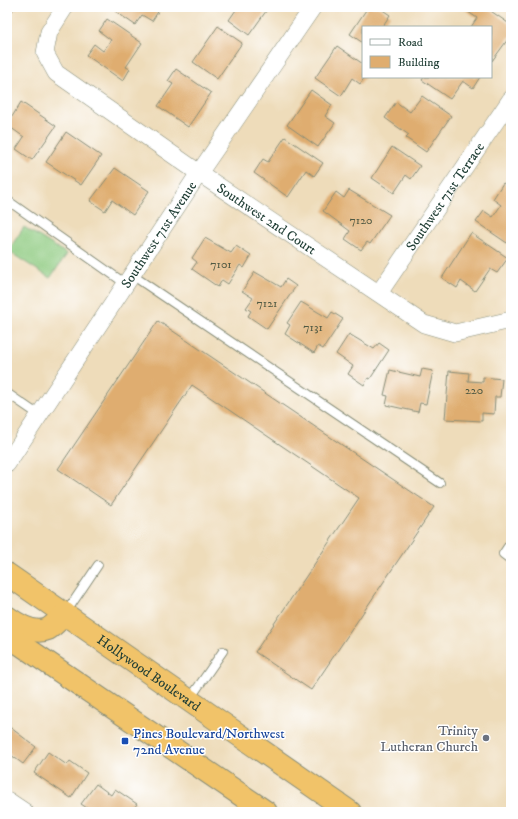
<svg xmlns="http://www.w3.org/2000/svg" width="518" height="819" font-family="'IM FELL DW Pica',serif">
<rect width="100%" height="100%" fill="#fff"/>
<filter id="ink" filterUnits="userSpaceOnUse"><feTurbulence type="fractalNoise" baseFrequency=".025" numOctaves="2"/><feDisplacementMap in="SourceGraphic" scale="8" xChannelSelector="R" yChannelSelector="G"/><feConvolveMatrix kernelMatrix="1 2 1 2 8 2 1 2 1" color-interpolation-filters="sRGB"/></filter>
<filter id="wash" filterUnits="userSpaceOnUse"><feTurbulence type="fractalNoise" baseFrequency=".012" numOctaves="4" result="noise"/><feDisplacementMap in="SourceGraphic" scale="16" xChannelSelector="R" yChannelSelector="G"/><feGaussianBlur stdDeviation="0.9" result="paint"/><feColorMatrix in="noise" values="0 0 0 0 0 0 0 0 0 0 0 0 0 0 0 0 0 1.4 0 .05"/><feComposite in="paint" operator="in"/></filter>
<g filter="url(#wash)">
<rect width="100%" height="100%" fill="#eedcba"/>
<!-- grass -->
<polygon fill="#8fcb81" stroke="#57845a" points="24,227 67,254 50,278 8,251"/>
<g id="blocks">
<!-- building -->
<g fill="#dfad6f">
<polygon points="7,7 17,7 16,9 14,8 7,19"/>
<polygon points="118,7 161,7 152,21 142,15 135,25 115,11"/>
<polygon points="238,7 269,7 249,35 229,20"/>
<polygon points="368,7 378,7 390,15 382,27 363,27 363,43 350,34"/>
<polygon points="461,7 485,7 511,25 511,35 492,61 491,27 471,27 477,18"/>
<polygon points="107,19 142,43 126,67 130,69 123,81 86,55 94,44 103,51 111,40 99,31"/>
<polygon points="218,26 242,43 217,79 193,62"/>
<polygon points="337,46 363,64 363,77 365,77 360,84 352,78 341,96 315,78"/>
<polygon points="8,68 12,89 7,90 7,69"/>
<polygon points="176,69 211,93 188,127 158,106 173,84 168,81"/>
<polygon points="424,77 480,77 473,88 463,81 450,99 422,80"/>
<polygon points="311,90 332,105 325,116 335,123 318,147 287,125"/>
<polygon points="422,96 451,116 426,152 406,138 409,135 385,118 396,102 410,112"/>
<polygon points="21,102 56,126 32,160 16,149 24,137 7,125"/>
<polygon points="66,132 101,156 81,185 46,162"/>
<polygon points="285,137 323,163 314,176 306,170 288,197 254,173 263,159 268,162"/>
<polygon points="392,147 420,166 411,179 406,175 394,193 372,178"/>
<polygon points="115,168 149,191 133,215 112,200 105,211 90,201"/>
<polygon points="503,183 511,188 511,237 507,243 476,222 484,211 493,217 501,205 493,199"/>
<polygon points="349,190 390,215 370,244 367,242 361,250 345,239 350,231 323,211 336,192 344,198"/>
<polygon points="471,233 508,258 497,273 490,269 475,291 461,281 457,288 442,278"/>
<polygon points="205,238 231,253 236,246 251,256 244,268 240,265 228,284 222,280 218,287 192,269 197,262 192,258"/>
<polygon points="255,272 281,287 286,279 296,286 267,329 248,316 251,311 246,308 253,298 242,291"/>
<polygon points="301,302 328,318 332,312 343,319 323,349 318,346 314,353 285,334 290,325 287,323"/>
<polygon points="158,321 434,507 311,690 255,652 359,498 192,385 111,505 58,469"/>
<polygon points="349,334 374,349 379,343 389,350 370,379 368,378 364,385 348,374 353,366 336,354"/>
<polygon points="422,369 433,371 426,404 420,403 418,412 386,405 388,396 384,395 390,370 420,377"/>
<polygon points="449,371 469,373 468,381 483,382 483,377 502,379 500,397 495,397 494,414 482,413 482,421 445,419"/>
<polygon points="7,725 36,747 23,764 7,752"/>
<polygon points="48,752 67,765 70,761 87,773 71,798 34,773"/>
<polygon points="96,784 111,795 115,789 137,804 131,812 93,812 81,804"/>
</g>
</g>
</g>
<g filter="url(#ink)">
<use href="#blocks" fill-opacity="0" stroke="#868c77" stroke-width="1"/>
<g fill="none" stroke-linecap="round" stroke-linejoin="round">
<!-- lane casing -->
<g stroke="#868c77" stroke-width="10">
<g id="lane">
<polyline points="7,200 126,284"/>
<polyline points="132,275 440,483"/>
<polyline points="7,393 39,415"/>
<polyline points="511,542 503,554 511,560"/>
<polyline points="65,614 98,565"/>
<polyline points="189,700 223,651"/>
</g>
</g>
<!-- street casing -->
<g stroke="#868c77" stroke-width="18">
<g id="street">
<path id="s1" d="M65,7l-16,25 -4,21 11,20 143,100 225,151 31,9 56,-13"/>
<path id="s2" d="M379,293l132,-194"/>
<path id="s3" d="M7,464l192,-291 114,-166"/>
<polyline points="7,800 25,812"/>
</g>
</g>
<!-- highway casing -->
<g stroke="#868c77" stroke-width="24">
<g id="highway">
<path id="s4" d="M7,574l343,238"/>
<path d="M7,617c11,8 27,18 41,12 6,-3 12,-11 17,-15"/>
<polyline points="7,635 266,812"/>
</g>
</g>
<!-- lane -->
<use href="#lane" stroke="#fff" stroke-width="8"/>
<!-- street -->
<use href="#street" stroke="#fff" stroke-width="17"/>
<!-- highway -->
<use href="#highway" stroke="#f1c369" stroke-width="22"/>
</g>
</g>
<!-- markers -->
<circle fill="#6b7280" stroke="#fff" stroke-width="1.5" cx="486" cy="738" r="4"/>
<rect fill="#1a4fb4" stroke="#fff" stroke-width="1.5" x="121" y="737" width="8" height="8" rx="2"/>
<g text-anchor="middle" stroke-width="3" stroke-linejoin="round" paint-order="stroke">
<!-- number labels -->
<g font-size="12" fill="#4f5943">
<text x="361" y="224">7120</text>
<text x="221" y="268">7101</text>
<text x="267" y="307">7121</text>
<text x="313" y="331">7131</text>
<text x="474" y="394">220</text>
</g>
<!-- street labels -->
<g font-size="14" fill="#1f3d34" stroke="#fff">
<text dy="5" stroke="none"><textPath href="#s2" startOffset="117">Southwest 71st Terrace</textPath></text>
<text dy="5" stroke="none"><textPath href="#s1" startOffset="330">Southwest 2nd Court</textPath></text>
<text dy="5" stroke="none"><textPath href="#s3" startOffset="275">Southwest 71st Avenue</textPath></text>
<text dy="5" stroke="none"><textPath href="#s4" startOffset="173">Hollywood Boulevard</textPath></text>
</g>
<!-- worship labels -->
<g font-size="14" fill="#5b616d" stroke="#fff" text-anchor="end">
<text x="478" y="735">Trinity<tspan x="478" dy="16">Lutheran Church</tspan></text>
</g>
<!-- transit labels -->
<g font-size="14" fill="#164399" stroke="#fff" text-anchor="start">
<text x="133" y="738">Pines Boulevard/Northwest<tspan x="133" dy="16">72nd Avenue</tspan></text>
</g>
</g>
<!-- margin -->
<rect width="518" height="819" fill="none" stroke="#fff" stroke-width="24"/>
<!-- legend -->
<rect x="362" y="26" width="130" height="52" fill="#ffffff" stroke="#a5b1ae"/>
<rect x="370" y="39" width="20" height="6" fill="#ffffff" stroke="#a5b1ae"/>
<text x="398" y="46" font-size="12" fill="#1f3d34">Road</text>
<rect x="370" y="56" width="20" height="12" fill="#dfad6f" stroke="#a5b1ae"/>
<text x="398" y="66" font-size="12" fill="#1f3d34">Building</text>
</svg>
